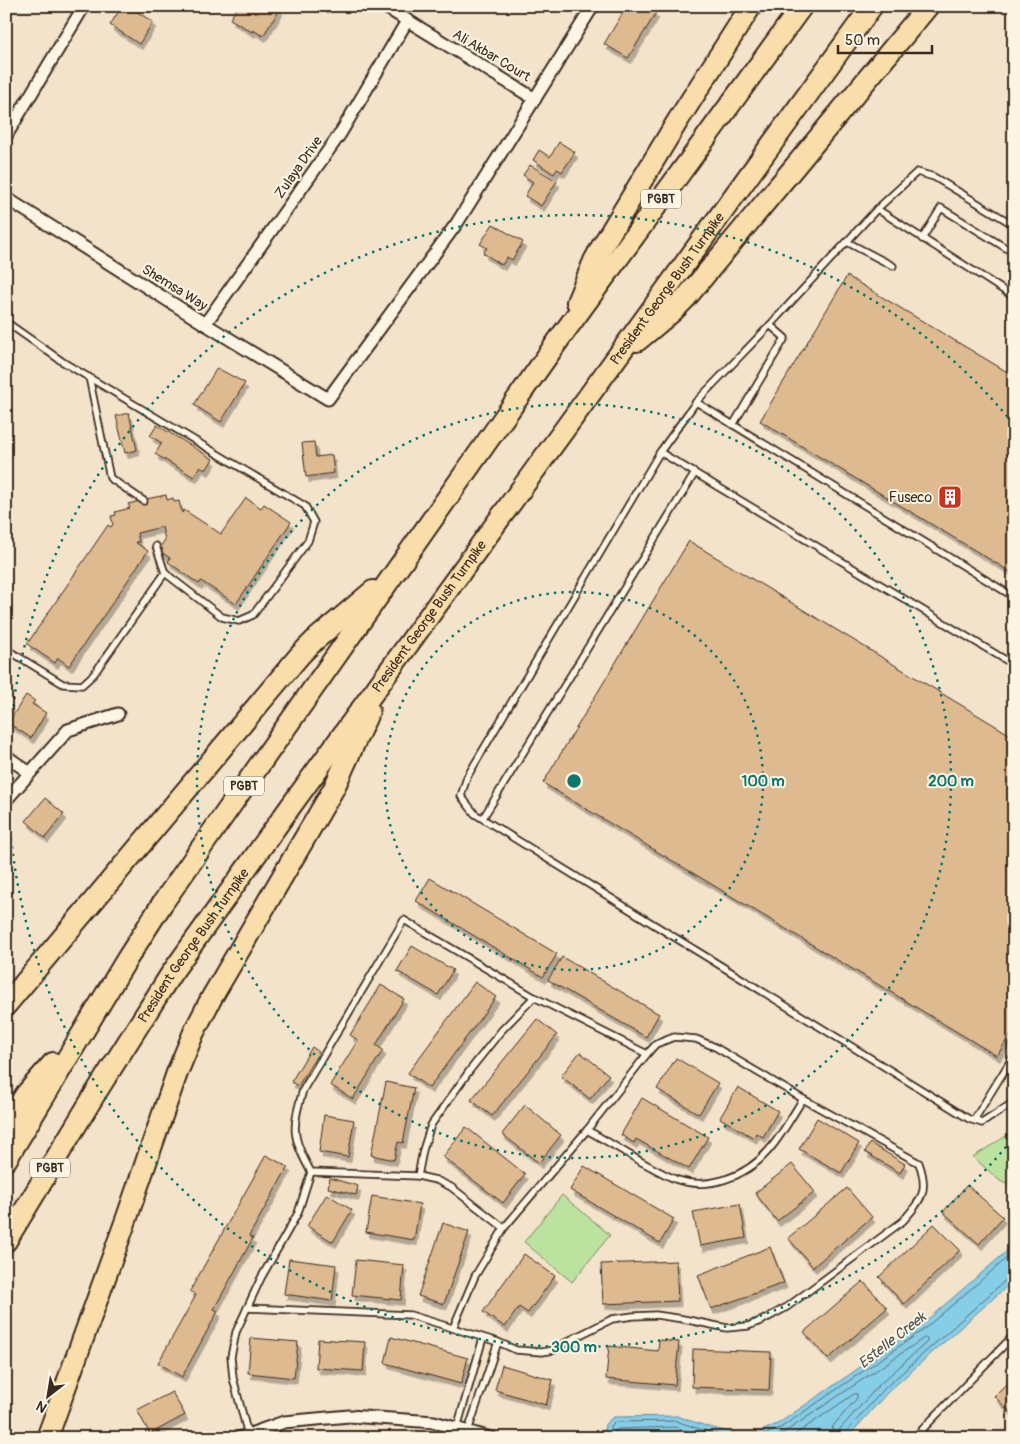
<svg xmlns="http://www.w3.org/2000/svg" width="1020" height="1444" font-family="Pangolin,sans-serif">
<defs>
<filter id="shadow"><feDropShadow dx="3" dy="5.5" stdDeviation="0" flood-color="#0004"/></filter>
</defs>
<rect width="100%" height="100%" fill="#f3e3cb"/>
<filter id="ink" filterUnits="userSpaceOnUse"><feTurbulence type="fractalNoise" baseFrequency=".02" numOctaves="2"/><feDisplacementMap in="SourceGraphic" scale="10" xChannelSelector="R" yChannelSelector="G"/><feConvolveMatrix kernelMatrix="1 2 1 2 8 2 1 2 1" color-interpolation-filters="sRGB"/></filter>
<g filter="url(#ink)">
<!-- green -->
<g fill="#bbe39f" stroke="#7b865e">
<polygon points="1014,1131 1014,1188 1000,1181 973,1157"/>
<polygon points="562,1195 610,1235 572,1282 524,1242"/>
</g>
<!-- water -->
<polygon fill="#86cde7" stroke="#688c97" points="1014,1245 1014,1280 888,1392 847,1438 605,1438 604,1434 605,1424 613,1417 677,1416 709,1427 734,1433 757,1433 779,1423 920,1326"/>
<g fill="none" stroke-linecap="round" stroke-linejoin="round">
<!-- shore -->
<g stroke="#596b6e" stroke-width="1">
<polyline points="609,1438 610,1427 615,1422 676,1421 708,1432 733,1438"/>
<polyline points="616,1438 615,1431 617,1429 675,1427 706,1438"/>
<path d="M623,1438l2,-2c19,-1 40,-4 57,2"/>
<polyline points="750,1438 759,1437 782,1427 923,1330 1014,1252"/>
<polyline points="773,1438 785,1432 924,1338 927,1338 927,1342 880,1384 840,1429 837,1438"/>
<polyline points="790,1438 854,1394 857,1394 857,1398 833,1426 830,1438"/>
<polyline points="844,1438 845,1433 885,1388 1008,1278 1014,1277"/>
</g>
</g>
<!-- building -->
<g fill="#ddba8f" stroke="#3b2a1e" filter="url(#shadow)">
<polygon points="122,6 128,6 153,22 139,44 110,25"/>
<polygon points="238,6 275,6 280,9 263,36 253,30 252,32 230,19"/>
<polygon points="627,6 646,6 656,13 628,58 604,44"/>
<polygon points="559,142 575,152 562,172 557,169 554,174 533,160 539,150 550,157"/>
<polygon points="530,165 557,181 541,206 525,196 533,182 523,175"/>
<polygon points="493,224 523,242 512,260 507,257 502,265 483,253 487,248 480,244"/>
<polygon points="847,276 1014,376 1014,574 760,421"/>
<polygon points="217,368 245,383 221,422 194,405"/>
<polygon points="129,413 137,450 125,453 116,416"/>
<polygon points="157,425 213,459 206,470 200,467 194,477 155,454 162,443 150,436"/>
<polygon points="314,442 316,457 332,455 334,473 306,477 302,443"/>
<polygon points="166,495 167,500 173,498 174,502 179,501 182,513 184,510 221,534 246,498 261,508 264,504 291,522 236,604 201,581 199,584 168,562 170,558 161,552 163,549 160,547 165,540 162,527 137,533 139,542 135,542 148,551 69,666 58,658 55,663 27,644 108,525 111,527 113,524 111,516 116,515 115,512 130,508 128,504 140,501 140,503 147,502 146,499"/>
<polygon points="689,541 1014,737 1014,1028 997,1056 543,783"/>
<polygon points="26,695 35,701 32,704 46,713 31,738 8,723"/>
<polygon points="45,798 64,814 45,838 26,821"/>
<polygon points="430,878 557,954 543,977 416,901"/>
<polygon points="412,946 453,970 438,995 397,971"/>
<polygon points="562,957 659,1014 646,1037 548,980"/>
<polygon points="475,982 496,997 429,1088 408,1073"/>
<polygon points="381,985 404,999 376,1045 383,1050 353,1099 330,1085 358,1040 350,1035"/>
<polygon points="537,1019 557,1035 492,1116 471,1100"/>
<polygon points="312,1047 319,1052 298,1086 291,1082"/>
<polygon points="580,1052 609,1075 590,1099 561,1076"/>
<polygon points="676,1058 718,1083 699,1114 657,1089"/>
<polygon points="386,1082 414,1088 403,1143 398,1142 394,1160 371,1155"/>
<polygon points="738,1087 778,1111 763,1137 756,1133 754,1138 720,1118"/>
<polygon points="642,1098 708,1137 689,1169 636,1139 634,1143 621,1135"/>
<polygon points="525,1105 561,1135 539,1163 502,1134"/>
<polygon points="324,1115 354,1120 348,1157 319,1152"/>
<polygon points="817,1118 859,1143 841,1173 799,1149"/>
<polygon points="466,1127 525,1174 503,1203 443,1157"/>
<polygon points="870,1143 905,1164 900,1173 865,1152"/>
<polygon points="266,1155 288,1167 249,1236 253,1238 214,1309 218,1311 182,1377 158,1363 196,1295 190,1291"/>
<polygon points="792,1164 815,1192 777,1221 755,1193"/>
<polygon points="584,1166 674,1219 660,1243 570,1190"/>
<polygon points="330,1178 358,1186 356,1195 328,1188"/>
<polygon points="967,1185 1003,1217 979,1244 943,1212"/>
<polygon points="847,1188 872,1217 813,1267 788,1238"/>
<polygon points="327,1194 352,1210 333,1242 307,1226"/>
<polygon points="372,1196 420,1204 414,1240 366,1232"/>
<polygon points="740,1204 746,1238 700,1246 693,1212"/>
<polygon points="443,1223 469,1232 444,1304 418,1296"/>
<polygon points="934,1224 960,1250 904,1304 879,1277"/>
<polygon points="770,1247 784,1283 711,1309 698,1275"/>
<polygon points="524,1254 555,1276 528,1313 519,1307 505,1327 483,1312"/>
<polygon points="289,1259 336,1265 332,1301 284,1294"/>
<polygon points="356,1260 404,1265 401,1300 352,1295"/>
<polygon points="676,1261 678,1301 603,1304 601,1264"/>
<polygon points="863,1281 887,1308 828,1359 804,1332"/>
<polygon points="391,1337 468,1358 461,1384 385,1363"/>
<polygon points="251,1338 298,1342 294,1378 248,1373"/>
<polygon points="318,1339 365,1342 363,1371 316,1368"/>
<polygon points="659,1340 679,1342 675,1385 606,1379 609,1346 658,1351"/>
<polygon points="693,1349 771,1352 769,1390 692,1387"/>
<polygon points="502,1365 553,1380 546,1405 495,1390"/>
<polygon points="1014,1376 1014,1410 1011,1413 994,1396"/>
<polygon points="172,1392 185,1415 150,1434 137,1410"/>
</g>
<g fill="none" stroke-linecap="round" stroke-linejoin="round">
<!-- lane casing -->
<g stroke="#3b2a1e" stroke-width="9">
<g id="lane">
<polyline points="877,209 1014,297"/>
<polyline points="1014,225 934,177 917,172 877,209 770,325 696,402 1014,597"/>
<polyline points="922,239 941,208 1014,253"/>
<polyline points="847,242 893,266"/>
<polyline points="6,322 63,362 305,506 314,522 308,541 253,615 239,621 222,617 165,573 156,546"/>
<polyline points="89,377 110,478 144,501"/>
<polyline points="696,402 660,452 467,777 461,796 475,814 969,1119 982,1123 1014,1102"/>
<polyline points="733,425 785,338 770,325"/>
<polyline points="660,452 1014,665"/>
<polyline points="6,649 63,684 82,685 94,674 165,573"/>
<polyline points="483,818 695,473"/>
<polyline points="974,1120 1014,1055"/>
<path d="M587,1130c18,10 36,21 53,31 11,6 23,13 35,18 33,12 71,-2 94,-29 13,-15 23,-34 34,-51"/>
<polyline points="418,1176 423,1150 431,1125 470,1070 501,1031 534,997"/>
<path d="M504,1228l-53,-41 -15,-7 -18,-4 -107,-4c-20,-36 -19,-44 -8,-82l101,-170 130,77 113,57"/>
<path d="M247,1308l163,7 88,27 18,8 26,2 12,-2 16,-10 42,-21 21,-3 23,-1 27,4 44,9 21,-2 15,-6 24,-13 116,-86c19,-22 26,-30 16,-58l-116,-64 -88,-52 -19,-8 -22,-2 -18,7 -9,10 -60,76 -83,98 -29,48 -22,52"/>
<polyline points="457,1428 483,1338"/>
<polyline points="468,1431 498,1342"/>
<polyline points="248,1435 233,1378 231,1357 236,1332 261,1278 298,1213 311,1172"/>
<polyline points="914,1438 1014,1335"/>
</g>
</g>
<!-- street casing -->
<g stroke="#3b2a1e" stroke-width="15">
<g id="street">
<polyline points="384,6 535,99"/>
<polyline points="6,136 84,6"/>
<polyline points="6,198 205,324 328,399 457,223 593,6"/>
<polyline points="205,324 340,134 407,21"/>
<polyline points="6,756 30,773"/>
<polyline points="6,800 68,730 118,714"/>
<polyline points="239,1438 284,1422 349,1416 434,1422 491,1438"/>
</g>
</g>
<!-- highway casing -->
<g stroke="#3b2a1e" stroke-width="24">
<g id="highway">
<polyline points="577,302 594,261 601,248 677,122 751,6"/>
<polyline points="637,341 673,311 685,299 928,6"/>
<polyline points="6,1005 300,655 315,640 373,591"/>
<polyline points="6,1124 26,1094 53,1063"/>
<polyline points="6,1160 127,959 162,904 215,828 560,338 802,6"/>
<path id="s1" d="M6,1241l89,-147 76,-120 117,-164 584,-804"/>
<polyline points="47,1438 126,1220 177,1073 194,1032 212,997 334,788 369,711"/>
</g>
</g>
<!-- lane -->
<use href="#lane" stroke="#fcf5e5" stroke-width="5.5"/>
<!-- street -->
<use href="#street" stroke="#fcf5e5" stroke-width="11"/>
<!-- highway -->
<use href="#highway" stroke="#f9deab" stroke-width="20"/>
</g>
</g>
<!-- distance rings -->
<g fill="none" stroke="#0f766e" stroke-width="2.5" stroke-dasharray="2.5 5">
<circle cx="574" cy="781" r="189"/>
<circle cx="574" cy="781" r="377"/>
<path d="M1011 1141A566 566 0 1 1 1011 421"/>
</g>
<!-- icons -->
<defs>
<g id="building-square" transform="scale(1.25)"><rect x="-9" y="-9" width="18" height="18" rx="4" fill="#c8321e" stroke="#fcf5e5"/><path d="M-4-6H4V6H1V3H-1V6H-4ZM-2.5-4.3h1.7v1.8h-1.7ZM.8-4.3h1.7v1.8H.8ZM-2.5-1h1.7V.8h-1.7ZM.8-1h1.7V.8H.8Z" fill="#fff"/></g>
</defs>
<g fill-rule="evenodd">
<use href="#building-square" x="950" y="497"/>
</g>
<g text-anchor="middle" stroke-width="4" stroke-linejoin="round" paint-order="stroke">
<!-- shield labels -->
<g fill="#fcf5e5" stroke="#75675a" stroke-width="1">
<rect x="641" y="189.5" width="40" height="19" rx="4"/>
<rect x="224" y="776.5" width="40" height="19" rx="4"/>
<rect x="30" y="1158.5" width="40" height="19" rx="4"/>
</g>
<g font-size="12" font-weight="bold" fill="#3b2a1e">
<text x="661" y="203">PGBT</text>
<text x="244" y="790">PGBT</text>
<text x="50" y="1172">PGBT</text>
</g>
<!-- street labels -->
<g font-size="14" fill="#3b2a1e" stroke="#fcf5e5">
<text transform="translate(492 55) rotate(31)" y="5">Ali Akbar Court</text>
<text transform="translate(298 167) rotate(-55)" y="5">Zulaya Drive</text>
<text transform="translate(175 287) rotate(32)" y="5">Shemsa Way</text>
<text dy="5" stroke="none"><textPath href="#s1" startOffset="1160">President George Bush Turnpike</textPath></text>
<text dy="5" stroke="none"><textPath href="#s1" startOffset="755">President George Bush Turnpike</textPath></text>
<text dy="5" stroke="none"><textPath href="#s1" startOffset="350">President George Bush Turnpike</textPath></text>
</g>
<!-- poi labels -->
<g font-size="14" fill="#3b2a1e" stroke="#fcf5e5" text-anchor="end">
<text x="932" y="502">Fuseco</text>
</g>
<!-- water labels -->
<g font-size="15" font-style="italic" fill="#4e5350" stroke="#fcf5e5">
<text transform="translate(892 1340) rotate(-38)" y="5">Estelle Creek</text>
</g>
</g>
<circle cx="574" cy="781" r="8" fill="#0f766e" stroke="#fcf5e5" stroke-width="2.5"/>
<g font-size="15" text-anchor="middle" font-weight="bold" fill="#0f766e" stroke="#fcf5e5" stroke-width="4" stroke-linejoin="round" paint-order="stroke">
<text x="763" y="786">100 m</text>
<text x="951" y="786">200 m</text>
<text x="574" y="1352">300 m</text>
</g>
<!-- margin -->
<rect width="1020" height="1444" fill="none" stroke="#fcf5e5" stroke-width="25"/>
<rect x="12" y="12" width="995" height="1419" fill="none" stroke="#3b2a1e" stroke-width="2" filter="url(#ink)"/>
<!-- north arrow -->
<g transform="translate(48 1396) rotate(211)" stroke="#fcf5e5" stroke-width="4" paint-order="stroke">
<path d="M0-4L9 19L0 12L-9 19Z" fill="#3b2a1e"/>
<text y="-8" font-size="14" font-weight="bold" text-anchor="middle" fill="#3b2a1e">N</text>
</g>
<!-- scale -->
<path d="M838 45v8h94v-8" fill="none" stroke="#3b2a1e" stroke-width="2.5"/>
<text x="845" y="45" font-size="15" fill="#3b2a1e" stroke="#fcf5e5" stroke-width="4" paint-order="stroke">50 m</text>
</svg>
